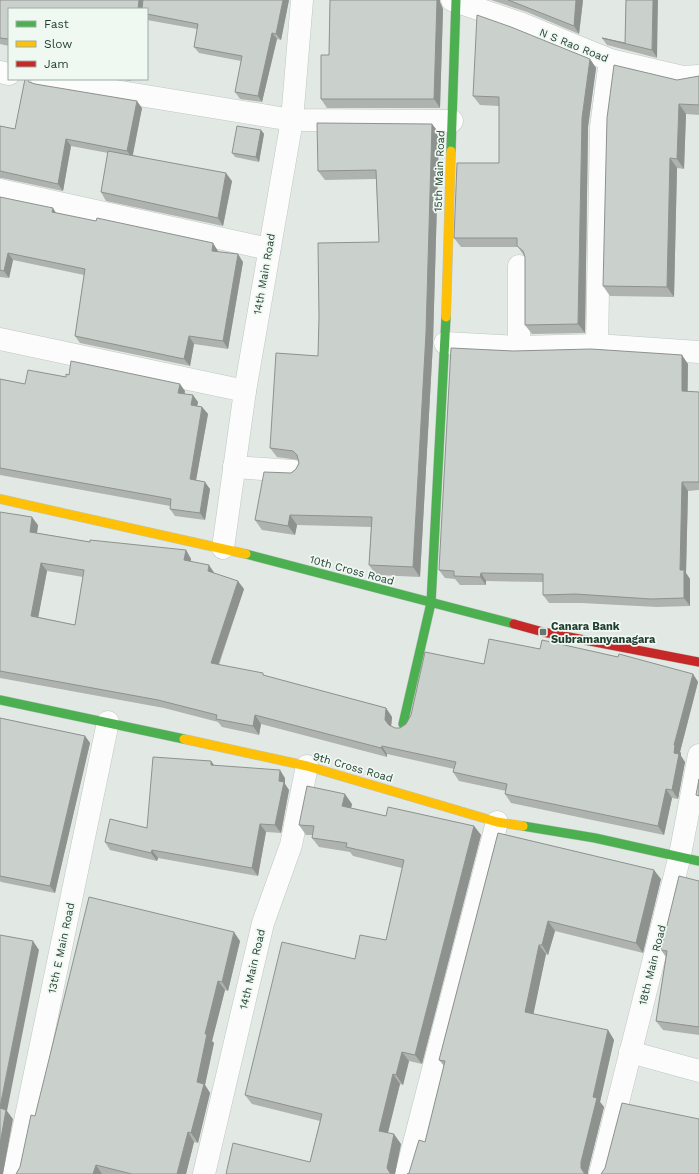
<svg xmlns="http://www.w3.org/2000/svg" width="699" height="1174" font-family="'Work Sans',sans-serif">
<rect width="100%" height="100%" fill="#e2e9e5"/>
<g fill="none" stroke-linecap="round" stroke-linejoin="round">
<!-- street casing -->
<g stroke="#bfc6c2" stroke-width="23">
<g id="street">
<polyline points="452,0 522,24 610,60 683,77 699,76"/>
<polyline points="0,72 9,74"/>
<polyline points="42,79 292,120 452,121"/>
<polyline points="0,190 269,249"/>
<polyline points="519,266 519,347"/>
<polyline points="0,339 245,391"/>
<polyline points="445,343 519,347 597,345 699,352"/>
<polyline points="597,345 601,127 610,60"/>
<polyline points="234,467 293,471"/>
<polyline points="223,548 245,391 292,120 302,0"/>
<polyline points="630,1052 699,1071"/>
<polyline points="14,1174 108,722"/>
<polyline points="204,1174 263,923 291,845 307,766"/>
<polyline points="406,1174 497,822"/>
<polyline points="600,1174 680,855 699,755"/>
</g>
</g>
<!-- fast casing -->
<g stroke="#bcc5c0" stroke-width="10">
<g id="fast">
<polyline points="451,151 456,0"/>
<polyline points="246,554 514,624"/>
<polyline points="0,700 184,739"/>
<polyline points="403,724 431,603 446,317"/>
<polyline points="523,826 595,838 699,861"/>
</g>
</g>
<!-- slow casing -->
<g stroke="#bcc5c0" stroke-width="10">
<g id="slow">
<polyline points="446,317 451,151"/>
<polyline points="0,499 246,554"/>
<polyline points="184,739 307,766 497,822 523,826"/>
</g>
</g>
<!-- jam casing -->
<g stroke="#bcc5c0" stroke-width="10">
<polyline id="jam" points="514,624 543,632 699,662"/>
</g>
<!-- street -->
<use href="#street" stroke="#fbfcfb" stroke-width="22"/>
<!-- fast -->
<use href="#fast" stroke="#4caf50" stroke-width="9"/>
<!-- slow -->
<use href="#slow" stroke="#ffc107" stroke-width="9"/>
<!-- jam -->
<use href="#jam" stroke="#c62828" stroke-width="9"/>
</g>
<!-- wall -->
<g fill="#aeb3af" fill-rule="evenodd">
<polygon points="0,0 289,0 281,40 277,39 262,102 240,99 235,92 241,61 199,53 194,47 197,29 147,20 147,9 9,9 9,46 0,44"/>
<polygon points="330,0 440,0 440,2 443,9 440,108 327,108 321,99 329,55"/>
<polygon points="491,0 583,0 579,34 527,12"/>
<polygon points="626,0 657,58 607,45 602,38 625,43"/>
<polygon points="590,59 596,68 588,127 585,333 532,334 525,325 525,257 518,247 461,247 454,238 499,163 499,106 480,105 473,96"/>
<polygon points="699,76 699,115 686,114 684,169 677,168 674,297 610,296 603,286 677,80"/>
<polygon points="119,79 131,79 131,81"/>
<polygon points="29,82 35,84 142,108 133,155 232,181 223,226 106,201 101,192 108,153 71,146 63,191 2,178 0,178 0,126 15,129"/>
<polygon points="432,124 439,133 433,342 420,577 376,575 369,565 371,527 297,525 295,535 262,530 255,520 291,473 296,469 299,463 298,460 277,457 270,448 318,356 379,242 376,179 325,180 318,171"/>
<polygon points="261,130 264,134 259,162 235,157 232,153"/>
<polygon points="0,197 57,213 218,251 218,252 243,262 228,349 194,344 190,366 80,343 75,336 84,275 13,260 9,278 0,277"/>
<polygon points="688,364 688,392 699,392 699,490 688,491 686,573 690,579 690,606 657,607 581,603 549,603 543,595 543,582 486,581 486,585 460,585 455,579 445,578 439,570"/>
<polygon points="66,377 185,391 185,394 198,402 197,406 202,407 208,414 196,480 210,489 205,520 175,516 170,509 170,506 0,475 0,379 25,384"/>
<path d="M0,512l38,13 -1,8 53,9 96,8 5,9v2l23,12 30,16 -25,76 46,11 121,32 6,9 -1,9 4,2h5l6,-4 78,-60 56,-15 153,25 5,8 -18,70 1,1v3l4,6 -7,37 -6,-1 -8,37 -153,-32 -6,-9 1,-3 -47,-10 -6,-9 1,-3 -67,-15v3l-126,-33 -2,11 -37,-8 -4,-5 -54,-14 -164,-30zM47,571l36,6 -8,48 -37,-8z"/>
<polygon points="0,718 85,736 90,743 55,893 1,882 0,881"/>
<polygon points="214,766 285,778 285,784 289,790 281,833 266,832 258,876 158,858 157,861 110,850 105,842 147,828"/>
<polygon points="352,804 351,808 386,816 474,826 481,835 422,1064 409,1061 403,1085 400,1084 388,1133 401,1144 395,1174 226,1174 310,1162 320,1121 252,1104 245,1095 355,959 386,940 402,868 353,856 350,852 319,847 312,838 313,835 306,835 299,825"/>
<polygon points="498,833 661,879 643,953 555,931 548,955 546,954 533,1014 608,1030 614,1040 600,1102 604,1107 588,1171 409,1173 425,1142 444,1066 439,1060"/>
<polygon points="699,881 699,1035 663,1030 656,1021 666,957 661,950"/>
<polygon points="240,941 228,991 225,990 212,1041 214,1043 205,1085 210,1093 198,1143 194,1142 186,1174 16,1174 20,1167 35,1116"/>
</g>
<!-- shaded-wall -->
<g fill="#8d928f">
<polygon points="139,0 146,0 144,9 138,9"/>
<polygon points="283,0 289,0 281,40 276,34"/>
<polygon points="437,0 440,0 440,2 443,9 440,108 434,99"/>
<polygon points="576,0 583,0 579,34 574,26"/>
<polygon points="653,0 658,0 657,58 652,50"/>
<polygon points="272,33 277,39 262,102 258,96"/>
<polygon points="590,59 596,68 588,127 585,333 578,324 582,118"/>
<polygon points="137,101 142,108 132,158 127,151"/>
<polygon points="679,104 686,114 684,169 677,159"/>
<polygon points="432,124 439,133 433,342 420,577 413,567"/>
<polygon points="261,130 264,134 259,162 256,157"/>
<polygon points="66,139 71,146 63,191 58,184"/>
<polygon points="670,158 677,168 674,297 667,287"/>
<polygon points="226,173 232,181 223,226 218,218"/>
<polygon points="53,208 58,216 52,212"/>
<polygon points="213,243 218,251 217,258 212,251"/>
<polygon points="8,253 13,260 9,278 4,271"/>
<polygon points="238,254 243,262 228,349 223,341"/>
<polygon points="189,336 194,344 190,366 184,359"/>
<polygon points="682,355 688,364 687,400 682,391"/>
<polygon points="180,384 185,391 183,400 178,393"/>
<polygon points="193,395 198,402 196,412 191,405"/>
<polygon points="202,407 208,414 195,486 190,479"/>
<polygon points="205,482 210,489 205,520 200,513"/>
<polygon points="682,482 688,491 686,573 690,579 690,606 684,598 680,570"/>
<polygon points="290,515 297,525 295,535 288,526"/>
<polygon points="32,517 38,525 36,540 30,532"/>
<polygon points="186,550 191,559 190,568 184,560"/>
<polygon points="41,563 47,571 37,624 31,616"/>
<polygon points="209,565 215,574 208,571"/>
<polygon points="481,573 486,581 486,585 480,577"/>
<polygon points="238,581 244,589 216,671 211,663"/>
<polygon points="693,674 698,682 680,752 681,753 681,756 685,762 678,799 672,790 674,745"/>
<polygon points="386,708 392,717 391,728 385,720"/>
<polygon points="255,715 261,724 259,735 253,726"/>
<polygon points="85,736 90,743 55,893 50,886"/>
<polygon points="382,746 387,754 387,757 381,748"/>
<polygon points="211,761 217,769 211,765"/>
<polygon points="280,770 285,778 285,784 289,790 281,833 275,825"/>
<polygon points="666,789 672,798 664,835 658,826"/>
<polygon points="345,794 352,804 349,816 342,806"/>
<polygon points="260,824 266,832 258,876 252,868"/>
<polygon points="474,826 481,835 422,1064 415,1055"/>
<polygon points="152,850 158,858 157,861 151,853"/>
<polygon points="654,870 661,879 643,953 636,943"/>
<polygon points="548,921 555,931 548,955 542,945"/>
<polygon points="234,932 240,941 228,991 222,982"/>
<polygon points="33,941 39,950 7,1111 13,1119 3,1174 0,1174 0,1107"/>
<polygon points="539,945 546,954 532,1021 525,1012"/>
<polygon points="218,981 225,990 212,1041 214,1043 205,1085 210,1093 198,1143 191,1133 197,1082 205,1034"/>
<polygon points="608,1030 614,1040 600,1102 604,1107 588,1171 588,1174 585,1174 581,1168 581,1162 593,1097"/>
<polygon points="402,1052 409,1061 403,1085 396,1075"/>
<polygon points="393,1074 400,1084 386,1140 379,1131"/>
<polygon points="188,1132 194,1142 186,1174 177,1174"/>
<polygon points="394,1134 401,1144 395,1174 391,1174 387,1168"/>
<polygon points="96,1165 102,1174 93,1174"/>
</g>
<!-- building -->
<g fill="#cad0cc" stroke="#8d928f" fill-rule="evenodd">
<polygon points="0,0 139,0 138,9 9,9 9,39 0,38"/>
<polygon points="143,0 283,0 276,34 272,33 258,96 235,92 242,56 194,47 198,24 147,14 147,9 142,9"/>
<polygon points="330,0 437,0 434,99 321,99 321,55 329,55"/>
<polygon points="508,0 576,0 574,26 521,5"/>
<polygon points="626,0 653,0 652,50 602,38 625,43"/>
<polygon points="477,15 511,27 590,59 582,118 578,324 525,325 525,257 523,251 517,246 517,238 454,238 457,163 499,163 499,97 473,96"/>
<polygon points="614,65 677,80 699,76 699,105 679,104 677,159 670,158 667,287 603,286 607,118"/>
<polygon points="25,79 27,79 29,82 35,84 137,101 127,151 66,139 58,184 0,171 0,126 15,129"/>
<polygon points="317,123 432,124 426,333 413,567 369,565 372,517 290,515 288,526 255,520 264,472 291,473 296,469 299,463 297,455 293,451 270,448 276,353 318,356 319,317 318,243 379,242 376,170 318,171"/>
<polygon points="237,126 261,130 256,157 232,153"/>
<polygon points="108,151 226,173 218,218 101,192"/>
<polygon points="0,197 53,208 52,212 96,221 97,218 213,243 212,251 238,254 223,341 189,336 184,359 75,336 85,269 8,253 4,271 0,270"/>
<polygon points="451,348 513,351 591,349 682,355 682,391 699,392 699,482 682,482 680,570 684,570 684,598 651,599 575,594 543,595 543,574 481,573 480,577 454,576 454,571 439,570"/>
<polygon points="71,361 180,384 178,393 193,395 191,405 202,407 190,479 205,482 200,513 170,509 171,499 0,468 0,379 25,384 28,370 66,377 66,374 69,375"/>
<path d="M0,512l32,5 -2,15 60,10v-2l96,10 -2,10 25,5 -1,6 30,10 -27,82 52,10v2l123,33 -1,12 4,5 6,3h5l6,-4 5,-9 14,-63 59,12 5,-25 51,10 2,-9 76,17 1,-3 74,20 -19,71h1l-1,8 5,1 -7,36 -6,-1 -8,37 -153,-32 2,-10 -54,-12 3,-10 -74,-16 -1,2 -126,-33 -2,11 -37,-7 1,-4 -59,-15 -158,-29zM41,563l43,7 -9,55 -44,-9z"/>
<polygon points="0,718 85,736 50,886 0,876"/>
<polygon points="153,757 211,761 211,765 280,770 279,781 284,782 275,825 260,824 252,868 152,850 151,853 105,842 110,819 147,828"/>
<polygon points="699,779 699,796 696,795"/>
<polygon points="307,786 345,794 342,806 386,816 388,807 474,826 415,1055 402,1052 396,1075 393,1074 379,1131 394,1134 387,1168 390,1173 392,1174 226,1174 233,1143 310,1162 322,1114 245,1095 282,942 355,959 360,935 386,940 404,860 346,847 347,843 312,838 314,826 299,825"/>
<polygon points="498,833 654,870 636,943 548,921 542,945 539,945 525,1012 608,1030 593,1097 597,1098 581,1162 581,1168 584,1173 586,1174 407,1174 409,1173 419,1140 425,1142 445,1061 439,1060"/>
<polygon points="679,876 699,881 699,1027 656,1021 667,951 661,950"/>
<polygon points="89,897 234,932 222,982 218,981 205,1034 207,1034 197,1082 204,1084 191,1133 188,1132 177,1174 132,1174 96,1165 93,1174 16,1174 20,1167 31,1115 35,1116"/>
<polygon points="0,935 33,941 0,1107"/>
<polygon points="622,1103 699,1119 699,1174 601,1174 605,1168"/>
<polygon points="0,1108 6,1110 0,1144"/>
</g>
<!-- markers -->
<rect fill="#63796f" stroke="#f0f8f2" stroke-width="1.5" x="539" y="628" width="8" height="8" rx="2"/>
<g text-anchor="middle" stroke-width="3.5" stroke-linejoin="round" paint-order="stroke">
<!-- street labels -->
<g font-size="11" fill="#1f3d2f" stroke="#f0f8f2">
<text transform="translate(574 45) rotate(22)" y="4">N S Rao Road</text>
<text transform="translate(439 171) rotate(-88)" y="4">15th Main Road</text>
<text transform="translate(264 274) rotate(-80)" y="4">14th Main Road</text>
<text transform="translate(352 570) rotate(15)" y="4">10th Cross Road</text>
<text transform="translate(353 767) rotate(16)" y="4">9th Cross Road</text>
<text transform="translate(61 948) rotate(-78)" y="4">13th E Main Road</text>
<text transform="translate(652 965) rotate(-76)" y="4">18th Main Road</text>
<text transform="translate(252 969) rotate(-77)" y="4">14th Main Road</text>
</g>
<!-- poi labels -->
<g font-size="11" font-weight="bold" fill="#1f3d2f" stroke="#f0f8f2" text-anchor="start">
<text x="551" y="630">Canara Bank<tspan x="551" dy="13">Subramanyanagara</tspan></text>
</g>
</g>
<!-- legend -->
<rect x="8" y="8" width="140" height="72" fill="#f0f8f2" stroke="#9cada4"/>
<rect x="16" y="21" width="20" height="6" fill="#4caf50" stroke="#9cada4"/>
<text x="44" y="28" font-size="12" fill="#1f3d2f">Fast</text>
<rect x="16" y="41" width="20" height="6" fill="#ffc107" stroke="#9cada4"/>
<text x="44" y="48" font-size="12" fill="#1f3d2f">Slow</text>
<rect x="16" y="61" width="20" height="6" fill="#c62828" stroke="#9cada4"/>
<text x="44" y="68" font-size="12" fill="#1f3d2f">Jam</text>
</svg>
